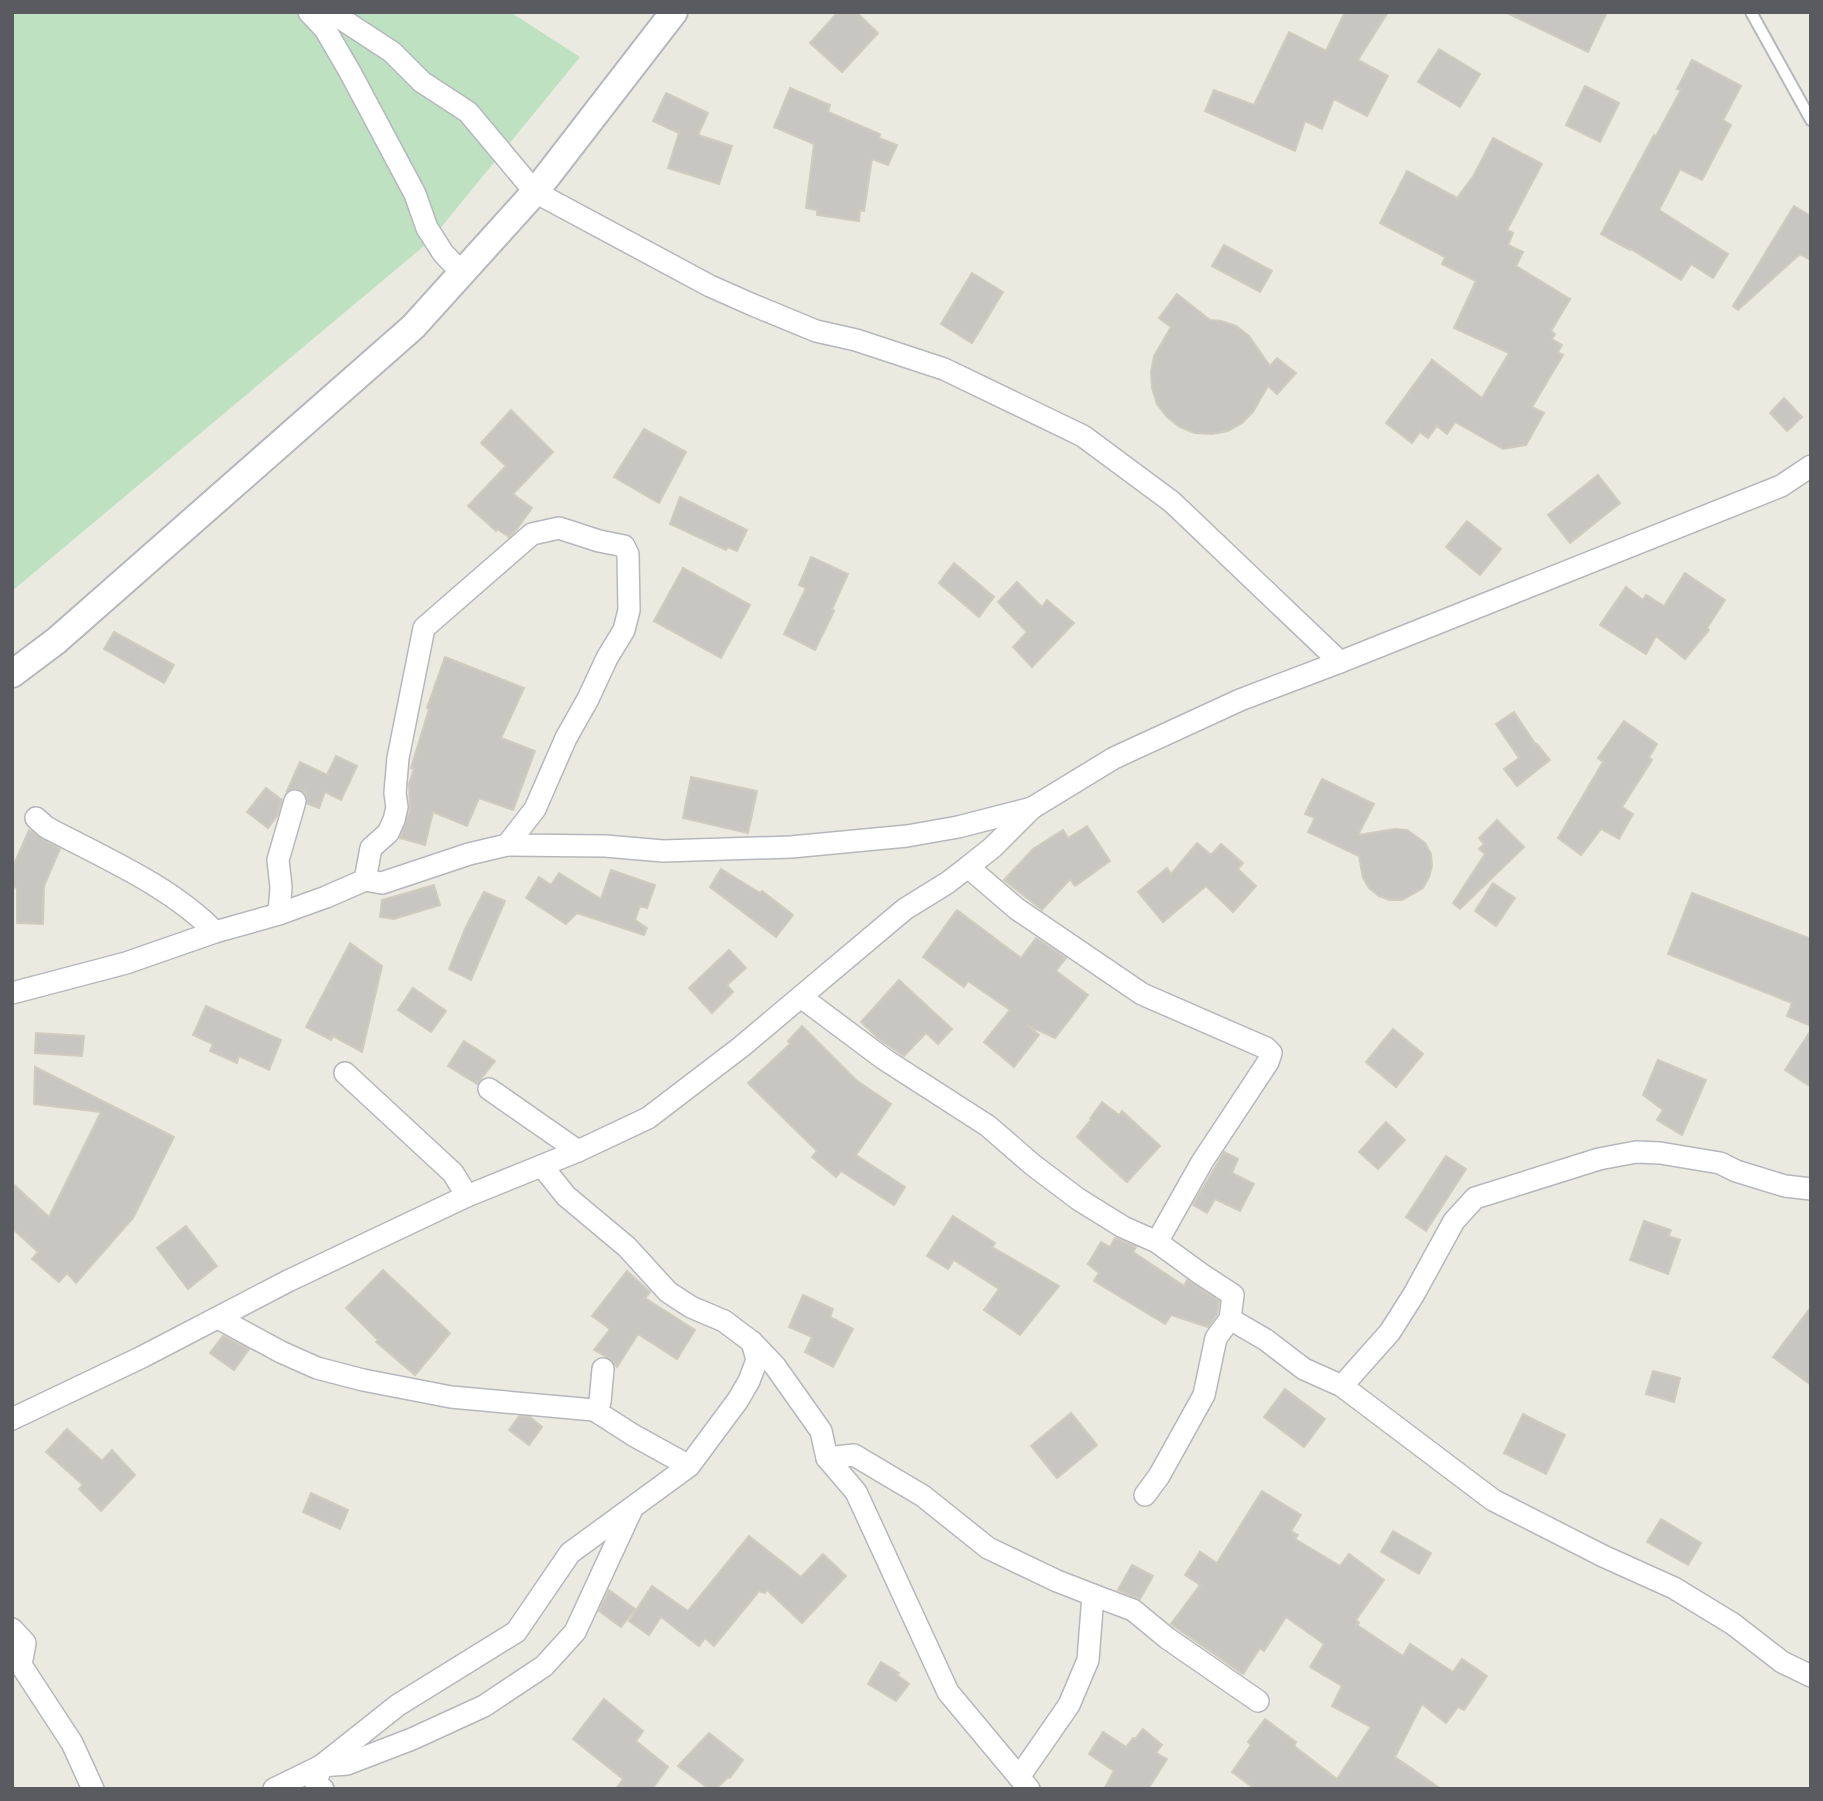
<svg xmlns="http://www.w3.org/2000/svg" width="1823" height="1801" font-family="'Roboto Condensed',sans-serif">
<rect width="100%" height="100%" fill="#ebeae0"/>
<!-- green -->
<polygon fill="#bee1c2" points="12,12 510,12 580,57 430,241 12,591"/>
<!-- building -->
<g fill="#c8c6c0" stroke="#cfccbf" stroke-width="2">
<polygon points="838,12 856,12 878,33 842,72 810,43"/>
<polygon points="1345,12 1388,12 1358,60 1388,76 1367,116 1334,99 1322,129 1305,121 1295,151 1205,111 1214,90 1254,105 1289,32 1326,51"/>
<polygon points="1505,12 1607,12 1588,52"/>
<polygon points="1439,49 1480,74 1460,107 1418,82"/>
<polygon points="1692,60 1741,86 1723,120 1731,125 1702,180 1680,169 1659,210 1728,254 1713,278 1691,264 1681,280 1631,249 1630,250 1601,234 1654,135 1656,136 1681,90 1677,89"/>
<polygon points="1585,86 1619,103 1600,142 1566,125"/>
<polygon points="790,88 830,105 828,112 880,134 879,138 897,145 888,165 872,159 864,211 860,210 859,221 817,215 817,210 806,208 814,144 774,127"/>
<polygon points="666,93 708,113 698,135 732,146 719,184 668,168 679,133 653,121"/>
<polygon points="1493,138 1542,164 1507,230 1513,233 1508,245 1523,252 1516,266 1570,299 1551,331 1555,334 1552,339 1562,345 1558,352 1563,355 1532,407 1544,413 1526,445 1503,449 1455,422 1447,434 1437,426 1428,438 1420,432 1412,443 1386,423 1432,360 1482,398 1509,353 1454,328 1476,281 1442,264 1445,257 1380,223 1407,171 1457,198 1474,175"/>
<polygon points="1794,206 1811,216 1811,260 1800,254 1738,310 1733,306"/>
<polygon points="1224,245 1272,271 1260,292 1212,266"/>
<polygon points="972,273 1003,292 972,343 941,324"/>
<polygon points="1177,294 1210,320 1221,321 1236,326 1249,336 1270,366 1277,358 1296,373 1277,394 1268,386 1253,412 1242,423 1228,431 1212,434 1195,433 1180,427 1167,417 1157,404 1152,388 1151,372 1154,356 1171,327 1159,318"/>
<polygon points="1784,398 1802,417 1787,431 1770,413"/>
<polygon points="511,410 553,452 513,494 532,508 516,530 509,537 497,529 496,531 468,506 506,466 481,443"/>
<polygon points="644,429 686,452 659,503 614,477"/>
<polygon points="1598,475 1620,503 1570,543 1548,515"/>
<polygon points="680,497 747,530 737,551 728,547 726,550 670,524"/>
<polygon points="1467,521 1501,549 1480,575 1446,547"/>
<polygon points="811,557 848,574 832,609 834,611 815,650 784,634 806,588 799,585"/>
<polygon points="954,563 994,597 979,617 939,583"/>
<polygon points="683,568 750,605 721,658 654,621"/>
<polygon points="1685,573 1725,600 1707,628 1709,630 1685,659 1656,636 1646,654 1600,625 1626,587 1643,600 1646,595 1664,606"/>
<polygon points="1017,582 1042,607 1047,600 1074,623 1032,667 1013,647 1027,632 998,602"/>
<polygon points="114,632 174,665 164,683 104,649"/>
<polygon points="445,657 524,688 501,738 535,751 513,810 479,798 467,826 433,812 425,845 400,838 410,810 409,784 414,769 411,768 429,709 427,708"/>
<polygon points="1514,712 1536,745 1537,744 1550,760 1517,786 1504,769 1519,758 1496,724"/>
<polygon points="1624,721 1657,744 1649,757 1652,760 1622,807 1633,814 1619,839 1601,829 1581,855 1558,838 1603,762 1598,758"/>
<polygon points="336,756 357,766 341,800 325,792 319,808 308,804 305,792 299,789 287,791 300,762 327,775"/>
<polygon points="691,777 757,791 748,833 683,818"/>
<polygon points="1322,779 1374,804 1358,835 1395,829 1407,830 1425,843 1431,854 1432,866 1429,877 1423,888 1402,900 1390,900 1379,896 1369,888 1363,878 1359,856 1308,832 1315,818 1305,814"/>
<polygon points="266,788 282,800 277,816 268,828 247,812"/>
<polygon points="1497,820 1524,847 1460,909 1453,903 1485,854 1479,849 1484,844 1479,838"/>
<polygon points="1087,826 1110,861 1075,886 1070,879 1042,910 1004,880 1033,849 1063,830 1068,838"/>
<polygon points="29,830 60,849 44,886 43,924 17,923 17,888 12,886 12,869"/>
<polygon points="1197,843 1211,855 1221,844 1243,863 1238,869 1256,886 1233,912 1206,886 1163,922 1138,892 1167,868 1171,874"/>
<polygon points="721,869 760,893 762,891 793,915 776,937 710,887"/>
<polygon points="611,870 655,885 647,908 640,906 635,920 647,928 644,935 577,913 566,924 526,898 539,877 551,885 559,873 601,899"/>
<polygon points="1493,883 1515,898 1496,926 1475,911"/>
<polygon points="434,885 440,905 394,919 380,917 382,900"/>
<polygon points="484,892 505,901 471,980 449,969 465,929"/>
<polygon points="1692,893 1811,939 1811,1026 1787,1016 1792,1003 1668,954"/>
<polygon points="957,910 1021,958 1036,938 1066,958 1056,971 1088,995 1055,1038 1027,1025 1039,1035 1014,1067 984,1042 1010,1010 968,981 964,987 923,957"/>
<polygon points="350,943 382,966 362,1052 333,1036 331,1040 306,1027"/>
<polygon points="729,950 746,968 727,985 733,992 712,1013 689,988"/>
<polygon points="899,980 952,1029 938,1044 926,1033 904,1056 879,1039 861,1022"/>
<polygon points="413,988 446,1011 431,1032 398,1010"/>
<polygon points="206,1006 281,1040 269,1070 239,1056 237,1063 210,1051 213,1044 193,1035"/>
<polygon points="802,1026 856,1080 891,1104 856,1155 905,1187 894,1205 841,1171 836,1177 812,1157 817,1151 748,1083 790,1044 788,1041"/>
<polygon points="1393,1029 1423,1054 1396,1087 1366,1062"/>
<polygon points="1811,1030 1811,1087 1785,1070"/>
<polygon points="36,1033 84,1036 82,1056 35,1053"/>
<polygon points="464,1041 495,1061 477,1084 448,1066"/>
<polygon points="1658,1060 1706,1080 1682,1135 1657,1120 1663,1110 1643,1095"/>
<polygon points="35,1067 174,1137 133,1218 76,1283 67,1273 59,1282 32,1259 38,1252 12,1228 12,1183 49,1217 101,1112 34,1104"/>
<polygon points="1102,1102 1119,1115 1122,1111 1160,1146 1127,1182 1077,1137 1091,1120 1090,1119"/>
<polygon points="1386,1122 1405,1140 1378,1169 1359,1152"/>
<polygon points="1224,1152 1238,1159 1232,1173 1254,1184 1240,1211 1215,1199 1207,1213 1193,1205"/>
<polygon points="1446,1156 1466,1169 1426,1231 1406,1217"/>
<polygon points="953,1216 995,1243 992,1247 1059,1286 1020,1335 984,1310 999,1289 954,1260 948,1269 927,1256"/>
<polygon points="1644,1221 1671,1230 1668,1236 1680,1240 1668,1274 1630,1260"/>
<polygon points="186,1226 217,1266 188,1289 157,1248"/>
<polygon points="1115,1238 1136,1247 1133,1252 1184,1286 1187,1280 1219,1301 1217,1314 1208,1327 1171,1315 1165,1324 1094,1281 1099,1273 1088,1264 1101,1242 1110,1247"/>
<polygon points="383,1270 450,1333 415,1375 376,1342 378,1340 346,1308"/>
<polygon points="627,1271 650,1292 645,1298 695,1330 677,1359 638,1334 617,1367 611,1359 594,1350 610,1329 592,1316"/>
<polygon points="803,1295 833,1309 830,1317 853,1329 833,1367 805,1352 812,1337 789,1327"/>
<polygon points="1811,1307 1811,1385 1773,1357"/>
<polygon points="223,1336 249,1349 234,1370 210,1353"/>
<polygon points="1653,1371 1680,1378 1674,1402 1646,1394"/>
<polygon points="1285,1389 1325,1419 1304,1447 1264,1417"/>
<polygon points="1071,1413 1097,1445 1057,1478 1031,1446"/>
<polygon points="1523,1414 1565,1435 1546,1474 1504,1453"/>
<polygon points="519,1416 530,1417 542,1427 529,1445 509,1430"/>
<polygon points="67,1429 102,1461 112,1450 135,1475 101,1511 79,1489 83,1485 46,1452"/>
<polygon points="1262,1491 1301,1515 1291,1531 1298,1535 1295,1539 1340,1566 1349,1554 1384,1580 1356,1620 1359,1623 1357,1625 1403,1656 1410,1644 1453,1672 1462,1659 1487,1676 1464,1710 1458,1707 1446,1723 1422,1704 1395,1757 1441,1789 1255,1789 1232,1772 1251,1745 1248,1742 1265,1719 1296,1742 1294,1746 1337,1779 1371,1727 1332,1706 1342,1686 1310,1667 1324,1644 1286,1617 1264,1651 1260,1648 1243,1674 1171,1624 1200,1585 1185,1575 1200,1552 1217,1563"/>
<polygon points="311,1493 348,1510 340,1529 303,1512"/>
<polygon points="1661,1519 1701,1543 1688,1565 1647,1542"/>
<polygon points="1393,1531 1431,1553 1419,1574 1381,1552"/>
<polygon points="749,1536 801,1577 823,1554 846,1576 802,1623 767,1590 765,1593 759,1591 714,1646 705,1638 699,1646 661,1617 649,1635 629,1621 652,1586 688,1611"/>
<polygon points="1132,1565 1153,1576 1140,1599 1118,1590"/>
<polygon points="609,1590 635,1609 621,1627 599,1611"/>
<polygon points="881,1662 899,1673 897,1675 909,1684 896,1701 868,1684"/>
<polygon points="604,1699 643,1731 636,1741 668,1767 652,1789 616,1789 623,1779 573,1739"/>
<polygon points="1143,1729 1162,1745 1156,1753 1167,1759 1148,1789 1104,1789 1114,1771 1089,1754 1103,1732 1126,1747 1133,1738 1135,1739"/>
<polygon points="709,1733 743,1760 730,1778 728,1777 716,1789 709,1789 678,1766"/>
</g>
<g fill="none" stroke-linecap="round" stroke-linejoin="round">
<!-- service casing -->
<g stroke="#b6b7bc" stroke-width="14">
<polyline id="service" points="1751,12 1811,120"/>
</g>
<!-- minor casing -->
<g stroke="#b6b7bc" stroke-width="24">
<g id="minor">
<polyline points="309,12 325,29 350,72 415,194 427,228 443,253 462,273"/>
<polyline points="327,12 337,16 392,52 422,82 468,112 535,192 710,286 753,305 816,331 856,340 944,369 1083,436 1172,502 1340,662"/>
<path d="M36,818l10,9c56,30 125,59 169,105"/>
<polyline points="968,867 1017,909 1142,994 1266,1048 1271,1053 1268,1062 1202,1162 1157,1242"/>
<polyline points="365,880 371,848 388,833 394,820 397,807 395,793 398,758 424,628 532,534 559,528 599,541 624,546 628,554 629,610 624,630 607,658 588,699 566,738 535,809 507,845"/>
<polyline points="279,914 281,887 278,860 295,801"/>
<polyline points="12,993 126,963 215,932 279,914 326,897 365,880 382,883 469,854 507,845 605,846 663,851 791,847 907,836 958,827 1032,808 1114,758 1240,700 1340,662 1781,486 1811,466"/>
<polyline points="801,997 884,1059 988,1126 1033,1165 1078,1199 1123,1227 1157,1242 1201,1274 1233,1295 1230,1319 1216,1338 1204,1395 1159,1476 1145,1495"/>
<polyline points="345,1073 453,1173 467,1196"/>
<polyline points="489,1089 578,1151"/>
<polyline points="542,1166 566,1196 627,1247 668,1292 691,1307 724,1321 752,1342 775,1366 821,1431 827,1458 856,1492 948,1692 1029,1789"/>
<polyline points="218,1318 281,1352 317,1368 363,1380 451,1397 594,1410 633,1435 689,1466"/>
<polyline points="1230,1319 1266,1340 1304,1369 1342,1386 1493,1500 1603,1556 1674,1588 1733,1624 1782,1662 1811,1676"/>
<polyline points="1342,1386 1390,1332 1414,1294 1454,1221 1475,1198 1599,1159 1636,1152 1660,1153 1720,1163 1736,1171 1785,1186 1811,1189"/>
<polyline points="594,1410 600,1402 603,1369"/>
<polyline points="12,1419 142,1357 288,1281 370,1242 467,1196 578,1151 648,1118 741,1047 905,909 947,883 968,867 993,847 1032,808"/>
<polyline points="827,1458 854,1455 923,1496 988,1548 1057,1581 1093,1595"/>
<polyline points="12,1629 25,1643 21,1665 72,1743 93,1789"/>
<polyline points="1019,1777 1069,1705 1088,1660 1093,1595 1133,1610 1167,1638 1258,1701"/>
<polyline points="274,1789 321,1766 398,1705 516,1632 570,1553 689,1466 738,1400 749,1381 757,1360 752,1342"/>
<polyline points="323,1789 316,1784 321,1766 347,1764 412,1739 484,1706 544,1666 575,1632 631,1511"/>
</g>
</g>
<!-- tertiary casing -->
<g stroke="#b6b7bc" stroke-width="30">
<polyline id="tertiary" points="12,674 56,641 413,327 535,192 674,12"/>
</g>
<!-- service -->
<use href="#service" stroke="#fff" stroke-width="10"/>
<!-- minor -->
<use href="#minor" stroke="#fff" stroke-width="21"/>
<!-- tertiary -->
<use href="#tertiary" stroke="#fff" stroke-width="26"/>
</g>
<!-- border -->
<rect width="1823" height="1801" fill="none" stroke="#595b60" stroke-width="28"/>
</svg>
